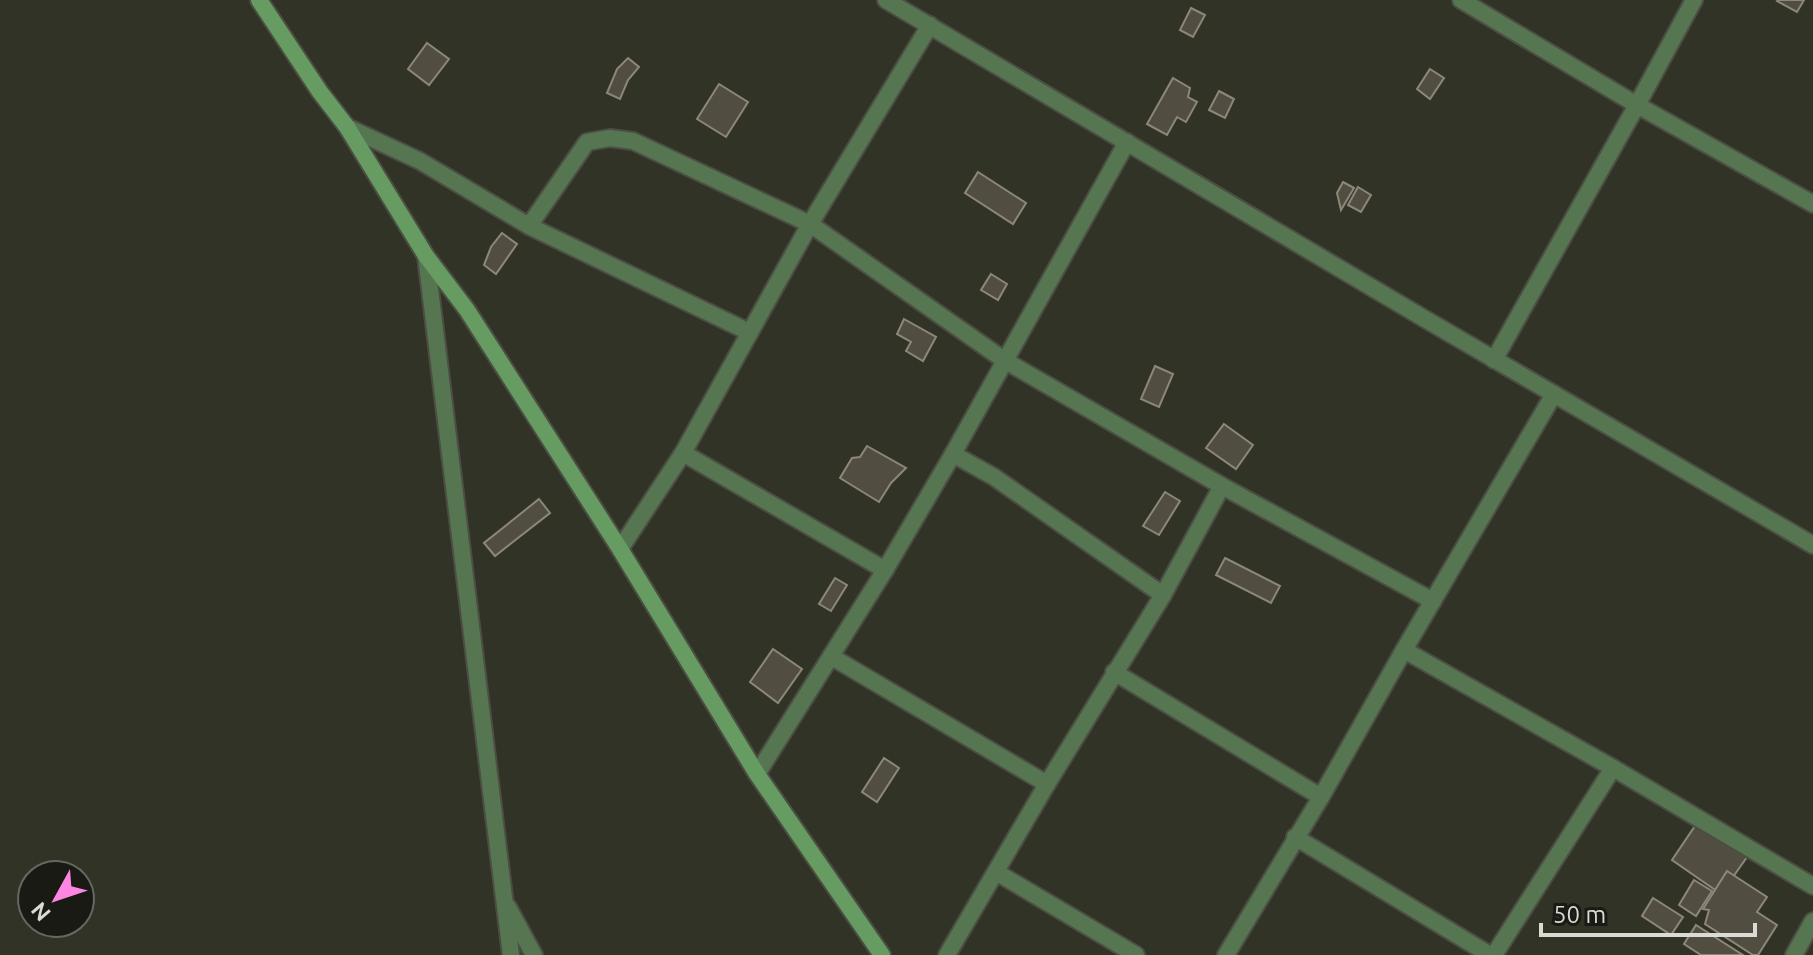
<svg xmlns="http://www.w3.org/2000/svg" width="1813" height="955" font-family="Ubuntu,sans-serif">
<rect width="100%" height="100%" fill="#323327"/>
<!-- building -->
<g fill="#524d41" stroke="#8d8779" stroke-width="2">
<polygon points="1778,0 1804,0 1797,12 1777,1"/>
<polygon points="1191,8 1205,15 1193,37 1180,30"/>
<polygon points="427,43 449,59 429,85 408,69"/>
<polygon points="628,58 639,67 628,80 620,99 607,93 617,69"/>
<polygon points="1430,69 1444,78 1430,99 1417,89"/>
<polygon points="1173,78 1190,88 1188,97 1197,102 1186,122 1177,117 1167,135 1147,124"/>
<polygon points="719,84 748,102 726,137 697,119"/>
<polygon points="1219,91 1234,99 1225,118 1209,110"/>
<polygon points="978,172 1026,203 1013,224 965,193"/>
<polygon points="1343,182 1354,188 1341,210 1337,193"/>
<polygon points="1358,187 1371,195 1361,212 1348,205"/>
<polygon points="502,233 517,244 496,274 484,265 491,247"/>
<polygon points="991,274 1007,284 998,300 981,290"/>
<polygon points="904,319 936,337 923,361 906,351 911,342 897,334"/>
<polygon points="1155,366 1173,374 1159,407 1141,399"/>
<polygon points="1224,424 1253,445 1236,469 1206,448"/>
<polygon points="867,446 906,468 891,483 879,502 840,478 852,458 860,457"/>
<polygon points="1165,492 1180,501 1159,535 1143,526"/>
<polygon points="539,499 550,513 495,556 484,543"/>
<polygon points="1225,558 1280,586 1271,603 1216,575"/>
<polygon points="835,578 847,585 831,611 819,604"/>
<polygon points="773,649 802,669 778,703 750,682"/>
<polygon points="884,758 899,768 877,802 862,792"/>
<polygon points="1697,823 1747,857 1721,894 1672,860"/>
<polygon points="1727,871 1767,897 1757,912 1777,925 1758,955 1753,955 1705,924 1709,910 1703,909"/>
<polygon points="1694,880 1712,891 1696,916 1679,905"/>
<polygon points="1653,898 1683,917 1671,935 1642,916"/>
<polygon points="1696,925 1743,955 1701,955 1684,944"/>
</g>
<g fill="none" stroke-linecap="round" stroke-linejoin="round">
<!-- street casing -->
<g stroke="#4d4e43" stroke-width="20">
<g id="street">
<polyline points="886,0 1425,319 1813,545"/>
<polyline points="1461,0 1637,105 1813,204"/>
<polyline points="347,127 420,161 529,226 587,142 610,138 633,141 810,224 1004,360 1222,486 1433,601"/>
<polyline points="529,226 749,332"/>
<polyline points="426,256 511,955"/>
<polyline points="1494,360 1637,105 1694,0"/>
<polyline points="683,453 885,570"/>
<polyline points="953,454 994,477 1163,595"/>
<polyline points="620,549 683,453 810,224 930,25"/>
<polyline points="1404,650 1613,768 1813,886"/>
<polyline points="832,657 1047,784"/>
<polyline points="1114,672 1321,797"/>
<polyline points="757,774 885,570 953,454 1127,142"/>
<polyline points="1295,837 1490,955"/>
<polyline points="996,872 1136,955"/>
<polyline points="508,907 534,955"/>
<polyline points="947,955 1047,784 1163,595 1222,486"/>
<polyline points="1226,955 1321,797 1404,650 1554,394"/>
<polyline points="1494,955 1613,768"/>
<polyline points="1794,955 1813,921"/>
</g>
</g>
<!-- secondary casing -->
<g stroke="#4d4e43" stroke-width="20">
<polyline id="secondary" points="259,0 320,92 347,127 426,256 467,310 620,549 757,774 882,955"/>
</g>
<!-- street -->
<use href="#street" stroke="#557651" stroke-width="16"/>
<!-- secondary -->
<use href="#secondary" stroke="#669c61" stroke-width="16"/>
</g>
<!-- north arrow -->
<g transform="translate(56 899) rotate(230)"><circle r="38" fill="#1a1a15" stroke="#676761" stroke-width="2"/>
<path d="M0-6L14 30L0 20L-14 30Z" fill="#fe86e1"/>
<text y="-12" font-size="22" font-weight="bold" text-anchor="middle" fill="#dadbd4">N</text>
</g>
<!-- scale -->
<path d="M1541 923v12h214v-12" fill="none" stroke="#dadbd4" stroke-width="4"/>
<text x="1553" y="923" font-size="24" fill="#dadbd4" stroke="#1a1a15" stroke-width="6" paint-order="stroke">50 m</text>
</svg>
